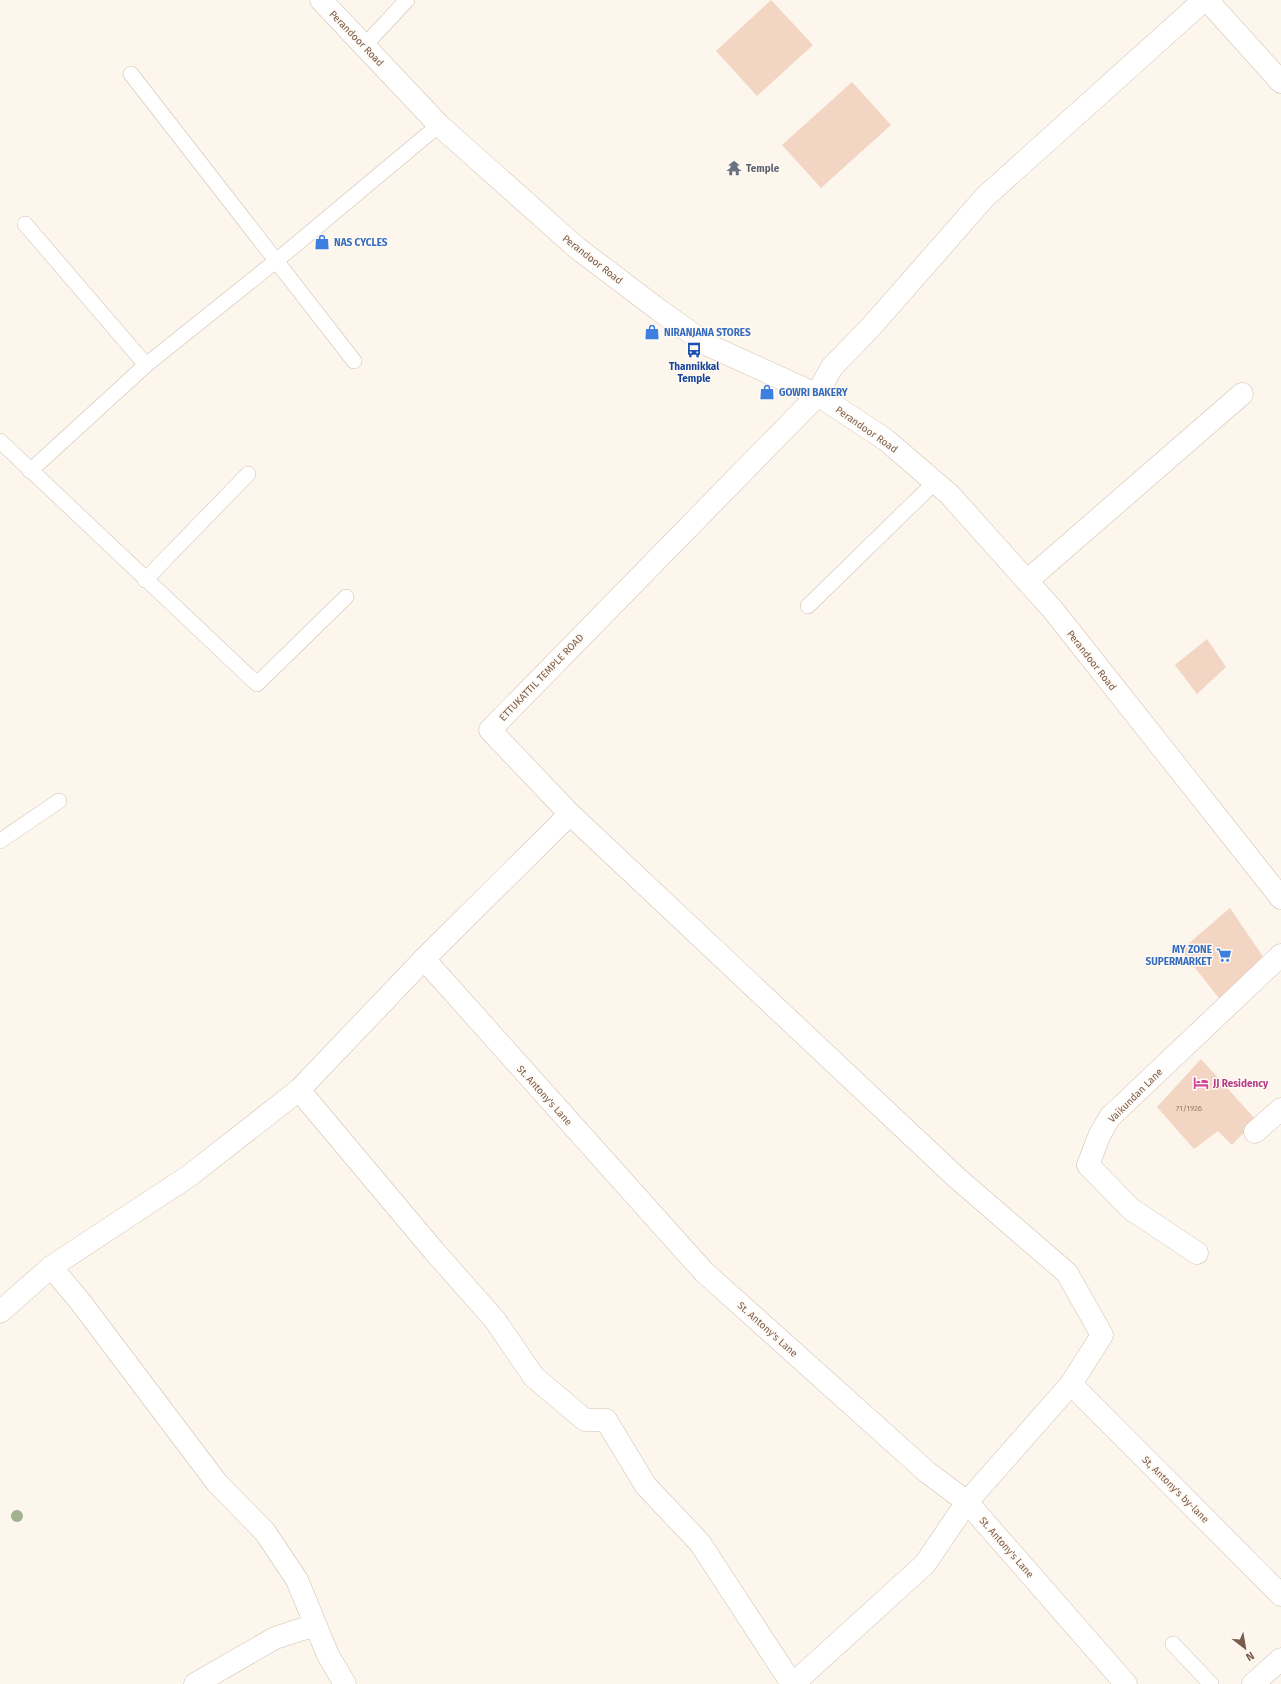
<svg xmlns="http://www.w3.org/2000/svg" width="1281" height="1684" font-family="'Fira Sans',sans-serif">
<rect width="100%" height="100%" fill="#fdf6ec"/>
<!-- building -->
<g fill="#f3d5c3">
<polygon points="771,0 813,45 757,96 716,51"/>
<polygon points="852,82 891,125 821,188 782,145"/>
<polygon points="1207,639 1226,667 1197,694 1175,665"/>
<polygon points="1230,908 1266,961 1222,1002 1181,950"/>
<polygon points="1201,1059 1256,1120 1232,1145 1218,1131 1194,1149 1157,1107"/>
</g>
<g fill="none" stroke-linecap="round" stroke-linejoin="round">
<!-- lane casing -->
<g stroke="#d1beb0" stroke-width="16">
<g id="lane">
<polyline points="365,45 407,0"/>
<polyline points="131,74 354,361"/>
<polyline points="25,224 146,365"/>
<polyline points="0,441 257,684 346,597"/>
<polyline points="30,471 146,365 276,261 439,125"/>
<polyline points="145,580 248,474"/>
<polyline points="808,606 935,482"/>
<polyline points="0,841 59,801"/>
<polyline points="1173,1644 1211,1684"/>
</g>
</g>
<!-- street casing -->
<g stroke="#d1beb0" stroke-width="23">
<g id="street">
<polyline points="1207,0 1281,82"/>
<polyline points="1028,580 1242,394"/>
<polyline points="570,814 957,1178 1067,1273 1102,1335 1071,1384 967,1502 925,1564 793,1684"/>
<polyline points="424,959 704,1272 927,1472 967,1502 1126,1684"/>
<polyline points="299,1090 434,1251 495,1320 534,1377 585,1420 606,1420 646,1486 700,1543 792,1684"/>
<polyline points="1255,1132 1281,1109"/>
<polyline points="1197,1253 1131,1209 1088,1165 1100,1134 1110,1117 1281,955"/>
<polyline points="51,1267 79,1300 217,1483 265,1532 297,1580 328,1655 345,1684"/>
<polyline points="0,1312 51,1267 189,1176 299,1090 424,959 570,814 490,730 814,399 832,367 870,328 985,197 1204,0"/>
<polyline points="1071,1384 1281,1595"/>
<polyline points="195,1684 275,1638 315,1625"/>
<polyline points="1253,1684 1281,1659"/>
</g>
</g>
<!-- secondary casing -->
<g stroke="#d6c0b0" stroke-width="23">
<polyline id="secondary" points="321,0 439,125 577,248 659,310 708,345 818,395 886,440 950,495 1053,610 1281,898"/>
</g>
<!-- lane -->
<use href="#lane" stroke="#fff" stroke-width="15"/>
<!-- street -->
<use href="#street" stroke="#fff" stroke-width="22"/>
<!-- secondary -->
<use href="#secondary" stroke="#fff" stroke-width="22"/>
</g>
<!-- trees -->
<circle fill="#a0b28e" cx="17" cy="1516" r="6"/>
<!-- icons -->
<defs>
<g id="temple-bare" transform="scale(1.2)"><path d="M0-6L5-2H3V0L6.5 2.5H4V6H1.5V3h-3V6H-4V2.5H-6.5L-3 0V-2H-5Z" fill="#6b7280" stroke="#fffaf3" stroke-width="2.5" paint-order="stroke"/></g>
<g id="shop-bare" transform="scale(1.2)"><path d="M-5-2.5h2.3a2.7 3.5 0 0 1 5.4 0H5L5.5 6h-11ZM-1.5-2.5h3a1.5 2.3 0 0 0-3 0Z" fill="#3f7fe0" stroke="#fffaf3" stroke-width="2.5" paint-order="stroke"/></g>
<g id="bus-bare" transform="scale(1.2)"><path d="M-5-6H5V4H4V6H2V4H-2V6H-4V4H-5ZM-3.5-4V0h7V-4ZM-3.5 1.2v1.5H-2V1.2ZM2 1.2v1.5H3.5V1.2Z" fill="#1a4fb4" stroke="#fffaf3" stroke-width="2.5" paint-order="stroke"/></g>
<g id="supermarket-bare" transform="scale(1.2)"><path d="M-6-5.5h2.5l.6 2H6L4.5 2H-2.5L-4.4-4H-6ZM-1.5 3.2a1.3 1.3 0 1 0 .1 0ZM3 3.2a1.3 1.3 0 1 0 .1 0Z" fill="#3f7fe0" stroke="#fffaf3" stroke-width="2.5" paint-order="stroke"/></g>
<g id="hotel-bare" transform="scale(1.2)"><path d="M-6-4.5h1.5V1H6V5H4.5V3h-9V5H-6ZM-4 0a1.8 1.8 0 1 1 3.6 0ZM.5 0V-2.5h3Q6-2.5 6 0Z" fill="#d1479c" stroke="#fffaf3" stroke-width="2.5" paint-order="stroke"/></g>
</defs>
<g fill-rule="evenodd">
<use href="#temple-bare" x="734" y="168"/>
<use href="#shop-bare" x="322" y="242"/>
<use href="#shop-bare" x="652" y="332"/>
<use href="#bus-bare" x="694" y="350"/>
<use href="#shop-bare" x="767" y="392"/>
<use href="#supermarket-bare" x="1224" y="955"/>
<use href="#hotel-bare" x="1201" y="1083"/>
</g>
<g text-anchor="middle" stroke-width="3" stroke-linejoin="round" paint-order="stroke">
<!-- number labels -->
<g font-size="8" fill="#987a6a">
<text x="1189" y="1111">71/1926</text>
</g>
<!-- street labels -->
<g font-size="10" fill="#7a5c4d" stroke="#fffaf3">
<text transform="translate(357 38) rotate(46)" y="4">Perandoor Road</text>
<text transform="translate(593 259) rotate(38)" y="4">Perandoor Road</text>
<text transform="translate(867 429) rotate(35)" y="4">Perandoor Road</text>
<text transform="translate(1092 660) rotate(52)" y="4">Perandoor Road</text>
<text transform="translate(541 677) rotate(-46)" y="4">ETTUKATTIL TEMPLE ROAD</text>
<text transform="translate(545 1095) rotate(48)" y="4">St. Antony's Lane</text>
<text transform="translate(1135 1095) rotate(-45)" y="4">Vaikundan Lane</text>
<text transform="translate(768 1329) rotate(42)" y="4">St. Antony's Lane</text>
<text transform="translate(1176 1489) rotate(45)" y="4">St, Antony's by-lane</text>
<text transform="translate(1007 1547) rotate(49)" y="4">St. Antony's Lane</text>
</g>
<!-- worship labels -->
<g font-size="10" font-weight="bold" fill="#5b616d" stroke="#fffaf3" text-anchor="start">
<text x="746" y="172">Temple</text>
</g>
<!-- shop labels -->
<g font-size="10" font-weight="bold" fill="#366cbe" stroke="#fffaf3" text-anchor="start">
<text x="334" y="246">NAS CYCLES</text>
<text x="664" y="336">NIRANJANA STORES</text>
<text x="779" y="396">GOWRI BAKERY</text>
<text x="1212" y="953" text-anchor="end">MY ZONE<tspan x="1212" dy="12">SUPERMARKET</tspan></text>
</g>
<!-- transit labels -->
<g font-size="10" font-weight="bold" fill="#164399" stroke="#fffaf3">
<text x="694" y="370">Thannikkal<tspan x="694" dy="12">Temple</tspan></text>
</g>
<!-- hotel labels -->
<g font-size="10" font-weight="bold" fill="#b23c85" stroke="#fffaf3" text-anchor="start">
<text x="1213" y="1087">JJ Residency</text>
</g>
</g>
<!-- north arrow -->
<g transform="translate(1245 1648) rotate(149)" stroke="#fffaf3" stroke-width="3" paint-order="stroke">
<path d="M0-3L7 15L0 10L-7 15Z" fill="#7a5c4d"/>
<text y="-6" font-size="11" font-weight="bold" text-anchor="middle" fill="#7a5c4d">N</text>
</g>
</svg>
